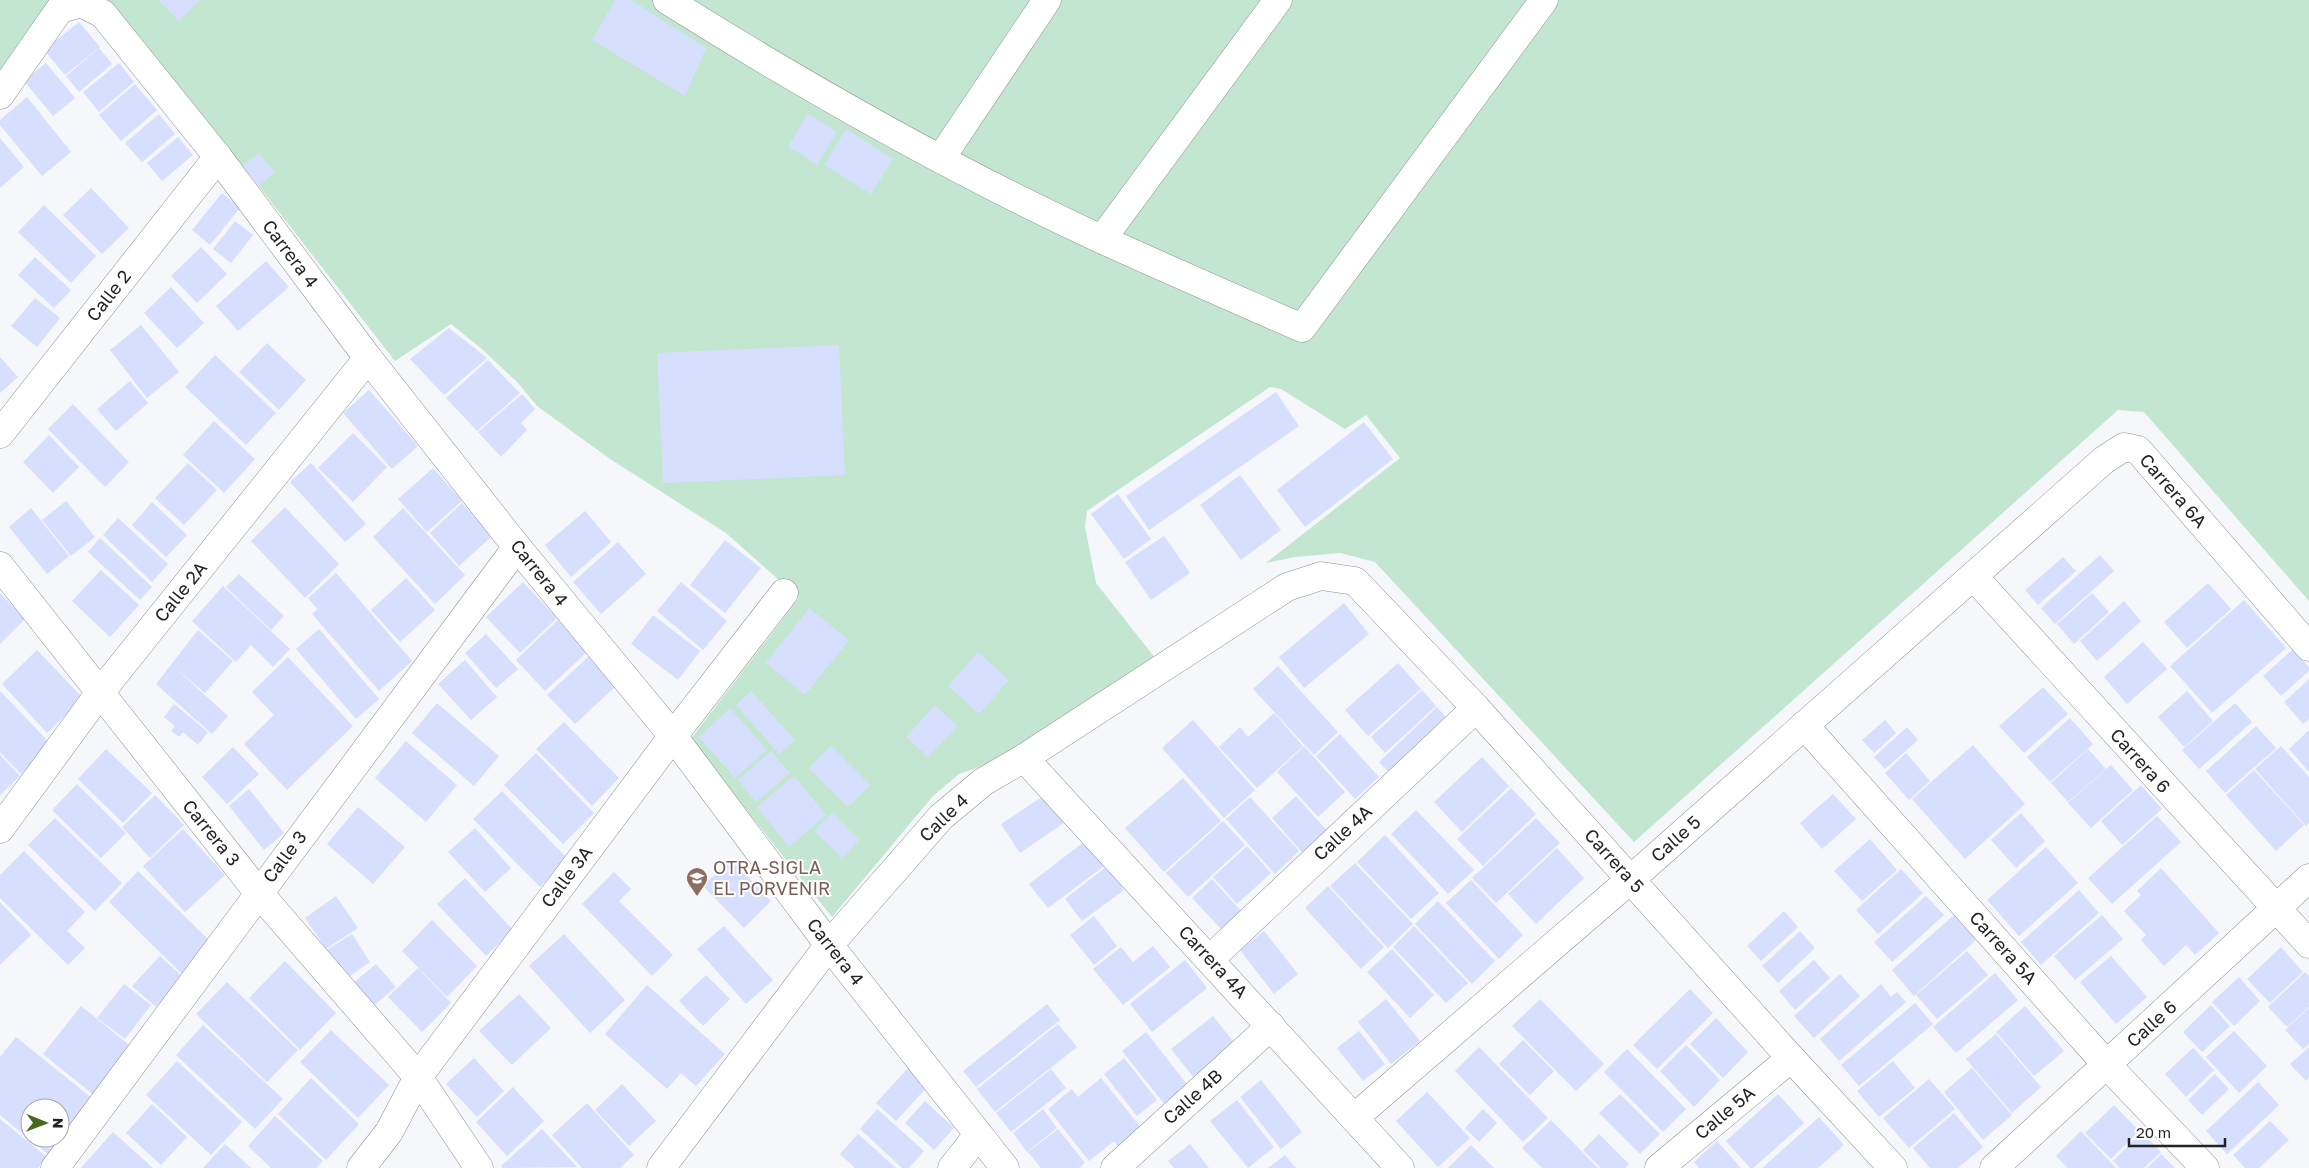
<svg xmlns="http://www.w3.org/2000/svg" width="2309" height="1168" font-family="'Golos Text',sans-serif">
<rect width="100%" height="100%" fill="#f6f7fb"/>
<!-- green -->
<g fill="#c2e6d0">
<polygon points="0,0 65,0 5,74 0,71"/>
<polygon points="96,0 2309,0 2309,601 2144,412 2118,410 1634,842 1375,562 1340,553 1295,557 1266,563 1400,458 1366,415 1345,429 1281,389 1270,387 1087,511 1085,526 1096,583 1159,663 1018,754 959,774 933,796 832,917 690,740 799,598 726,533 610,459 537,406 518,383 482,349 451,324 395,361 243,166 112,9"/>
</g>
<!-- building -->
<g fill="#d6e0fe" fill-rule="evenodd">
<polygon points="158,0 200,0 179,21"/>
<polygon points="615,0 631,0 706,48 685,96 592,40"/>
<polygon points="79,22 100,47 65,75 44,50"/>
<polygon points="99,48 112,64 79,92 66,76"/>
<polygon points="46,63 75,98 53,116 24,81"/>
<polygon points="119,63 134,82 99,112 83,92"/>
<polygon points="135,84 157,110 121,141 99,115"/>
<polygon points="27,97 71,152 42,176 0,125 0,120"/>
<polygon points="159,114 175,134 142,162 125,143"/>
<polygon points="808,114 837,132 817,165 788,146"/>
<polygon points="846,129 893,159 871,194 824,165"/>
<polygon points="178,137 193,155 162,181 147,163"/>
<polygon points="0,138 24,167 0,188"/>
<polygon points="259,153 275,173 258,186 243,166"/>
<polygon points="91,188 129,228 102,254 63,215"/>
<polygon points="222,193 240,208 210,245 192,230"/>
<polygon points="44,205 96,256 71,283 18,232"/>
<polygon points="235,221 253,235 231,263 213,249"/>
<polygon points="201,247 227,274 197,303 171,276"/>
<polygon points="35,257 71,290 54,308 18,275"/>
<polygon points="266,261 289,287 238,331 216,306"/>
<polygon points="171,287 204,323 177,348 144,313"/>
<polygon points="35,298 60,318 37,347 11,326"/>
<polygon points="141,325 179,372 147,398 110,350"/>
<polygon points="449,328 487,358 444,395 410,359"/>
<polygon points="267,343 306,380 279,410 239,372"/>
<polygon points="839,345 845,475 663,483 657,353"/>
<polygon points="215,355 276,413 246,445 185,387"/>
<polygon points="0,357 18,377 0,393"/>
<polygon points="488,360 520,393 477,431 446,398"/>
<polygon points="130,381 148,403 116,431 97,409"/>
<polygon points="369,390 418,446 392,469 343,413"/>
<polygon points="1276,392 1299,426 1149,530 1126,496"/>
<polygon points="522,394 535,409 521,423 527,430 501,457 478,432"/>
<polygon points="73,404 129,462 105,487 48,429"/>
<polygon points="214,421 255,459 224,493 183,455"/>
<polygon points="1364,422 1393,459 1305,527 1277,490"/>
<polygon points="353,433 387,467 353,502 318,468"/>
<polygon points="49,435 79,467 53,493 23,462"/>
<polygon points="188,463 217,490 184,525 155,498"/>
<polygon points="311,463 366,524 345,542 290,482"/>
<polygon points="433,468 462,501 427,532 398,499"/>
<polygon points="1240,475 1281,530 1241,560 1200,505"/>
<polygon points="1118,494 1151,539 1124,559 1091,514"/>
<polygon points="66,501 95,537 71,556 42,520"/>
<polygon points="152,502 187,535 166,557 132,525"/>
<polygon points="462,503 492,536 459,566 430,533"/>
<polygon points="285,507 339,564 305,598 251,541"/>
<polygon points="31,508 69,556 47,574 9,527"/>
<polygon points="403,508 465,575 435,604 373,537"/>
<polygon points="585,511 611,542 571,577 545,545"/>
<polygon points="118,518 168,564 152,582 103,535"/>
<polygon points="1164,536 1190,573 1151,600 1125,562"/>
<polygon points="100,538 152,587 140,600 88,552"/>
<polygon points="725,540 761,568 725,613 690,585"/>
<polygon points="618,542 646,574 601,614 573,582"/>
<polygon points="2100,555 2114,571 2055,624 2041,608"/>
<polygon points="2063,557 2076,571 2038,605 2025,590"/>
<polygon points="101,570 139,605 110,637 72,601"/>
<polygon points="336,573 412,661 379,691 312,614 317,609 308,598"/>
<polygon points="239,574 284,616 271,630 226,587"/>
<polygon points="406,578 435,610 400,642 371,610"/>
<polygon points="523,582 557,618 520,653 486,617"/>
<polygon points="681,582 727,621 703,650 657,611"/>
<polygon points="2208,583 2231,609 2187,648 2164,622"/>
<polygon points="223,586 290,649 273,667 251,645 236,662 192,621"/>
<polygon points="0,593 25,619 0,644"/>
<polygon points="2092,593 2109,612 2074,644 2057,624"/>
<polygon points="2244,600 2286,648 2212,713 2170,666"/>
<polygon points="2124,601 2141,621 2097,661 2080,641"/>
<polygon points="1344,603 1369,634 1304,688 1279,657"/>
<polygon points="809,608 849,640 805,695 766,663"/>
<polygon points="653,615 700,651 678,680 631,644"/>
<polygon points="558,620 587,652 545,691 516,660"/>
<polygon points="319,629 379,699 356,719 296,649"/>
<polygon points="198,630 233,661 205,693 175,668 228,716 212,734 156,684"/>
<polygon points="486,634 518,669 496,688 465,653"/>
<polygon points="2143,642 2167,669 2127,704 2104,677"/>
<polygon points="2293,649 2309,667 2309,671 2281,696 2263,676"/>
<polygon points="37,650 83,698 47,733 2,684"/>
<polygon points="978,652 1009,680 979,714 948,686"/>
<polygon points="589,656 616,686 575,724 547,695"/>
<polygon points="288,657 353,726 287,790 244,744 274,715 252,692"/>
<polygon points="465,660 497,697 471,720 438,684"/>
<polygon points="1398,663 1421,689 1368,736 1345,710"/>
<polygon points="1278,666 1338,732 1314,755 1253,689"/>
<polygon points="2309,679 2309,719 2303,724 2284,702"/>
<polygon points="2043,687 2068,714 2024,753 1999,726"/>
<polygon points="1422,690 1436,706 1385,753 1371,737"/>
<polygon points="0,691 52,745 21,774 0,752"/>
<polygon points="751,691 795,740 779,754 736,705"/>
<polygon points="2187,691 2213,721 2184,747 2158,717"/>
<polygon points="437,703 499,756 474,786 412,733"/>
<polygon points="2235,703 2252,722 2199,769 2182,750"/>
<polygon points="174,704 208,732 198,745 183,732 179,737 171,731 175,726 164,717"/>
<polygon points="935,705 957,726 928,757 906,737"/>
<polygon points="1437,707 1450,722 1392,776 1379,762"/>
<polygon points="730,708 767,750 735,778 699,737"/>
<polygon points="1274,713 1303,746 1257,788 1219,747 1240,727 1248,737"/>
<polygon points="2070,718 2093,744 2050,782 2027,757"/>
<polygon points="1193,720 1255,790 1224,818 1162,748"/>
<polygon points="1885,720 1896,733 1874,753 1862,740"/>
<polygon points="564,722 619,778 592,806 536,749"/>
<polygon points="2256,726 2276,748 2225,793 2206,771"/>
<polygon points="1907,727 1918,740 1885,769 1874,757"/>
<polygon points="2309,730 2309,772 2289,749"/>
<polygon points="1340,734 1379,777 1355,799 1316,756"/>
<polygon points="406,741 457,785 426,822 375,778"/>
<polygon points="1973,745 2025,804 1965,859 1912,799"/>
<polygon points="831,746 870,785 848,807 809,768"/>
<polygon points="1304,746 1345,792 1318,817 1277,772"/>
<polygon points="2281,746 2309,777 2309,823 2306,826 2255,769"/>
<polygon points="233,747 259,774 227,804 202,777"/>
<polygon points="106,749 152,793 123,823 78,779"/>
<polygon points="2088,749 2106,769 2068,802 2051,783"/>
<polygon points="771,751 790,773 756,802 738,780"/>
<polygon points="536,753 594,813 563,844 504,785"/>
<polygon points="1906,753 1930,781 1909,800 1885,773"/>
<polygon points="0,755 20,776 0,795"/>
<polygon points="1482,757 1509,786 1462,832 1434,802"/>
<polygon points="2111,765 2133,790 2091,828 2068,803"/>
<polygon points="2254,770 2304,825 2276,851 2226,795"/>
<polygon points="794,776 826,815 789,847 757,807"/>
<polygon points="1183,778 1221,821 1164,872 1125,828"/>
<polygon points="77,784 126,833 101,858 52,810"/>
<polygon points="2141,785 2162,809 2122,845 2101,821"/>
<polygon points="1511,788 1536,814 1483,866 1457,839"/>
<polygon points="249,789 284,833 264,850 229,806"/>
<polygon points="502,791 568,859 540,887 473,819"/>
<polygon points="1049,792 1068,820 1020,853 1001,824"/>
<polygon points="1833,794 1856,819 1822,849 1800,823"/>
<polygon points="155,795 184,825 150,858 122,827"/>
<polygon points="1296,796 1330,834 1305,856 1272,818"/>
<polygon points="1250,797 1299,851 1275,874 1226,819"/>
<polygon points="358,807 405,847 373,884 327,844"/>
<polygon points="1416,810 1474,870 1448,894 1391,834"/>
<polygon points="832,813 859,840 842,858 814,831"/>
<polygon points="2021,813 2045,841 2016,868 1991,840"/>
<polygon points="2157,816 2181,842 2112,904 2088,878"/>
<polygon points="55,818 122,883 95,911 28,845"/>
<polygon points="1536,818 1560,843 1496,903 1472,878"/>
<polygon points="1223,821 1245,845 1188,897 1166,873"/>
<polygon points="475,828 511,868 485,892 448,852"/>
<polygon points="183,829 225,875 185,912 143,866"/>
<polygon points="1385,835 1439,893 1411,919 1357,862"/>
<polygon points="1870,839 1897,870 1862,901 1834,871"/>
<polygon points="1085,841 1104,866 1048,908 1029,884"/>
<polygon points="1247,846 1271,873 1237,904 1213,877"/>
<polygon points="2046,847 2078,883 2019,936 1987,900"/>
<polygon points="1557,848 1584,878 1536,924 1508,894"/>
<polygon points="24,851 85,912 67,931 85,948 68,965 0,898 0,875"/>
<polygon points="731,859 771,901 744,928 703,886"/>
<polygon points="1355,863 1413,924 1388,948 1330,886"/>
<polygon points="1107,866 1124,890 1082,921 1065,899"/>
<polygon points="2161,868 2219,933 2195,955 2186,945 2164,966 2141,940 2146,935 2124,911 2141,895 2137,891"/>
<polygon points="1901,869 1923,893 1878,934 1856,910"/>
<polygon points="138,871 213,944 183,975 109,902"/>
<polygon points="614,872 631,889 619,901 673,955 652,976 582,904"/>
<polygon points="465,878 513,930 486,956 437,904"/>
<polygon points="1212,879 1243,913 1223,931 1192,898"/>
<polygon points="1471,880 1523,935 1499,959 1446,903"/>
<polygon points="1328,886 1384,947 1361,969 1305,908"/>
<polygon points="2079,890 2099,913 2041,965 2021,942"/>
<polygon points="336,896 358,928 326,949 305,918"/>
<polygon points="1926,896 1944,915 1892,962 1874,942"/>
<polygon points="1438,901 1495,961 1472,984 1415,924"/>
<polygon points="0,902 31,935 0,965"/>
<polygon points="1784,911 1798,927 1761,961 1747,946"/>
<polygon points="1954,915 1976,940 1914,996 1892,970"/>
<polygon points="2102,915 2123,939 2075,980 2054,956"/>
<polygon points="1094,916 1117,946 1094,965 1070,935"/>
<polygon points="432,920 477,966 447,997 402,951"/>
<polygon points="724,926 773,980 746,1004 697,949"/>
<polygon points="1414,926 1468,983 1446,1003 1393,947"/>
<polygon points="1264,931 1298,974 1274,994 1240,950"/>
<polygon points="1800,931 1815,948 1778,983 1762,966"/>
<polygon points="352,934 370,962 344,980 325,951"/>
<polygon points="564,934 625,1000 590,1033 529,966"/>
<polygon points="1153,946 1170,967 1123,1005 1093,969 1121,947 1133,962"/>
<polygon points="2281,947 2303,972 2270,1003 2247,979"/>
<polygon points="1392,949 1434,995 1410,1018 1367,972"/>
<polygon points="1967,951 1988,975 1937,1019 1916,995"/>
<polygon points="160,956 183,977 156,1007 132,986"/>
<polygon points="2111,956 2147,997 2116,1024 2080,982"/>
<polygon points="1185,960 1207,988 1152,1032 1130,1004"/>
<polygon points="1814,960 1830,978 1795,1010 1779,991"/>
<polygon points="285,961 336,1013 300,1050 249,998"/>
<polygon points="376,964 396,987 373,1006 353,983"/>
<polygon points="418,968 451,1003 422,1032 388,997"/>
<polygon points="2305,972 2309,976 2309,1007 2287,1027 2268,1007"/>
<polygon points="1995,973 2018,1000 1956,1053 1933,1027"/>
<polygon points="1840,974 1860,996 1814,1038 1794,1016"/>
<polygon points="706,975 730,999 703,1026 679,1001"/>
<polygon points="2239,977 2260,1001 2234,1026 2212,1002"/>
<polygon points="227,982 298,1050 267,1082 196,1014"/>
<polygon points="124,984 151,1005 125,1039 97,1018"/>
<polygon points="1881,984 1891,997 1897,992 1906,1002 1839,1061 1820,1039"/>
<polygon points="647,985 725,1054 696,1086 681,1073 667,1089 605,1034"/>
<polygon points="1690,989 1713,1013 1657,1069 1633,1045"/>
<polygon points="519,994 551,1028 512,1065 479,1031"/>
<polygon points="1386,999 1420,1041 1391,1064 1358,1022"/>
<polygon points="1540,999 1604,1064 1576,1091 1512,1026"/>
<polygon points="1915,1003 1933,1024 1859,1086 1841,1065"/>
<polygon points="1047,1004 1060,1020 976,1087 963,1071"/>
<polygon points="2211,1005 2230,1026 2202,1052 2183,1032"/>
<polygon points="81,1006 133,1048 95,1096 43,1054"/>
<polygon points="2025,1006 2064,1051 2034,1076 1996,1032"/>
<polygon points="2309,1008 2309,1044 2303,1049 2285,1030"/>
<polygon points="1213,1016 1236,1045 1195,1079 1171,1049"/>
<polygon points="1716,1018 1748,1052 1723,1078 1690,1044"/>
<polygon points="1058,1024 1077,1047 995,1112 977,1089"/>
<polygon points="203,1025 283,1099 255,1129 176,1055"/>
<polygon points="331,1030 389,1085 358,1118 300,1062"/>
<polygon points="1359,1031 1385,1064 1363,1081 1337,1048"/>
<polygon points="2234,1031 2267,1066 2239,1093 2206,1057"/>
<polygon points="1146,1032 1190,1088 1166,1106 1122,1051"/>
<polygon points="1996,1034 2041,1087 2012,1113 1966,1059"/>
<path d="M16,1037l77,62 -44,56 -49,-40v-58zM30,1108h30v30h-30z"/>
<polygon points="1523,1040 1554,1071 1530,1095 1499,1064"/>
<polygon points="1686,1045 1720,1080 1694,1107 1660,1071"/>
<polygon points="1479,1047 1548,1118 1523,1142 1455,1071"/>
<polygon points="2309,1047 2309,1077 2306,1081 2290,1064"/>
<polygon points="2193,1048 2214,1070 2186,1097 2165,1074"/>
<polygon points="1627,1049 1686,1109 1663,1132 1604,1072"/>
<polygon points="474,1058 504,1091 477,1117 446,1084"/>
<polygon points="1124,1058 1157,1100 1137,1116 1104,1074"/>
<polygon points="177,1061 242,1122 211,1155 146,1095"/>
<polygon points="1893,1061 1915,1088 1879,1117 1857,1091"/>
<polygon points="908,1068 928,1086 896,1121 876,1103"/>
<polygon points="1972,1068 2012,1115 1983,1140 1944,1092"/>
<polygon points="1051,1069 1066,1088 1011,1132 996,1113"/>
<polygon points="2215,1074 2229,1089 2202,1115 2188,1100"/>
<polygon points="311,1078 359,1124 326,1160 278,1114"/>
<polygon points="1101,1078 1142,1129 1119,1148 1114,1141 1089,1161 1048,1109 1072,1089 1078,1097"/>
<polygon points="1929,1079 1955,1109 1909,1148 1883,1118"/>
<polygon points="1261,1080 1302,1132 1281,1149 1240,1097"/>
<polygon points="2258,1082 2279,1105 2227,1154 2206,1131"/>
<polygon points="622,1084 656,1121 629,1146 595,1110"/>
<polygon points="513,1087 544,1121 507,1156 476,1122"/>
<polygon points="1427,1092 1470,1138 1438,1167 1396,1121"/>
<polygon points="1620,1094 1660,1134 1640,1154 1599,1113"/>
<polygon points="1778,1094 1804,1123 1753,1168 1750,1168 1726,1141"/>
<polygon points="1237,1100 1274,1147 1248,1168 1210,1121"/>
<polygon points="925,1101 954,1128 934,1150 905,1123"/>
<polygon points="587,1103 634,1155 620,1168 582,1168 552,1135"/>
<polygon points="152,1104 187,1137 161,1165 126,1133"/>
<polygon points="2114,1105 2139,1131 2111,1159 2085,1133"/>
<polygon points="877,1109 924,1151 909,1168 902,1168 860,1129"/>
<polygon points="1043,1109 1057,1128 1027,1152 1013,1133"/>
<polygon points="1483,1109 1497,1123 1479,1142 1465,1128"/>
<polygon points="1954,1113 1983,1147 1958,1168 1930,1168 1913,1148"/>
<polygon points="275,1116 323,1161 316,1168 271,1168 248,1146"/>
<polygon points="1819,1117 1844,1145 1818,1168 1762,1168"/>
<polygon points="0,1119 47,1157 38,1168 0,1168"/>
<polygon points="1551,1120 1598,1168 1542,1168 1522,1148"/>
<polygon points="2270,1121 2289,1140 2259,1168 2245,1168 2233,1155"/>
<polygon points="542,1129 577,1167 503,1168 501,1166"/>
<polygon points="1058,1129 1085,1163 1079,1168 1041,1168 1028,1152"/>
<polygon points="2081,1131 2116,1168 2068,1168 2056,1156"/>
<polygon points="113,1132 153,1168 81,1168"/>
<polygon points="2142,1132 2161,1152 2144,1168 2120,1168 2113,1161"/>
<polygon points="858,1134 896,1168 855,1168 840,1154"/>
<polygon points="1599,1134 1629,1164 1625,1168 1601,1168 1583,1150"/>
<polygon points="1717,1141 1741,1168 1699,1168 1694,1162"/>
<polygon points="225,1144 251,1168 203,1168"/>
<polygon points="1190,1144 1209,1168 1174,1168 1168,1161"/>
<polygon points="1471,1145 1494,1168 1448,1168"/>
<polygon points="2161,1154 2175,1168 2147,1168"/>
<polygon points="1285,1155 1296,1168 1268,1168"/>
</g>
<g fill="none" stroke-linecap="round" stroke-linejoin="round">
<!-- street casing -->
<g stroke="#909194" stroke-width="29">
<g id="street">
<path d="M667,0c140,88 285,170 436,240 66,30 133,59 199,88l242,-328"/>
<polyline points="0,95 60,9 81,3 103,14 218,157 368,358 517,547 673,736 829,945 1005,1168"/>
<polyline points="941,158 1047,0"/>
<polyline points="1102,239 1278,0"/>
<polyline points="0,434 218,157"/>
<polyline points="0,566 258,892 418,1077 479,1168"/>
<polyline points="1973,576 2309,944"/>
<polyline points="1804,725 2107,1065 2205,1168"/>
<polyline points="1024,758 1400,1168"/>
<polyline points="0,829 99,694 368,358"/>
<polyline points="1210,959 1476,708"/>
<polyline points="1354,1118 1631,879 2104,460 2124,447 2138,450 2309,647"/>
<polyline points="55,1168 517,547"/>
<polyline points="361,1168 389,1132 418,1077 673,736 784,593"/>
<polyline points="661,1168 829,945 941,817 983,782 1024,758 1287,587 1321,576 1355,581 1476,708 1791,1058 1893,1168"/>
<polyline points="952,1168 978,1135"/>
<polyline points="1115,1168 1271,1026"/>
<polyline points="1659,1168 1791,1058"/>
<polyline points="1994,1168 2309,878"/>
</g>
</g>
<!-- street -->
<use href="#street" stroke="#fff" stroke-width="28"/>
</g>
<!-- icons -->
<defs>
<g id="school-pin" transform="scale(1.125)"><path d="M0 17L-7.5 6A9.5 9.5 0 1 1 7.5 6Z" fill="#8d6e63" stroke="#fff"/><path d="M0-5L7-2L0 1L-7-2ZM-4 1L0 2.5L4 1V4Q0 6-4 4Z" fill="#fff"/></g>
</defs>
<g fill-rule="evenodd">
<use href="#school-pin" x="697" y="878"/>
</g>
<g text-anchor="middle" stroke-width="4" stroke-linejoin="round" paint-order="stroke">
<!-- street labels -->
<g font-size="18" fill="#222324" stroke="#fff">
<text transform="translate(290 254) rotate(53)" y="6">Carrera 4</text>
<text transform="translate(109 296) rotate(-52)" y="6">Calle 2</text>
<text transform="translate(2173 491) rotate(49)" y="6">Carrera 6A</text>
<text transform="translate(539 573) rotate(51)" y="6">Carrera 4</text>
<text transform="translate(181 592) rotate(-51)" y="6">Calle 2A</text>
<text transform="translate(2140 761) rotate(48)" y="6">Carrera 6</text>
<text transform="translate(944 818) rotate(-44)" y="6">Calle 4</text>
<text transform="translate(211 833) rotate(51)" y="6">Carrera 3</text>
<text transform="translate(1343 833) rotate(-43)" y="6">Calle 4A</text>
<text transform="translate(1676 839) rotate(-42)" y="6">Calle 5</text>
<text transform="translate(285 857) rotate(-53)" y="6">Calle 3</text>
<text transform="translate(1614 861) rotate(48)" y="6">Carrera 5</text>
<text transform="translate(567 877) rotate(-53)" y="6">Calle 3A</text>
<text transform="translate(2003 948) rotate(48)" y="6">Carrera 5A</text>
<text transform="translate(835 952) rotate(52)" y="6">Carrera 4</text>
<text transform="translate(1213 962) rotate(47)" y="6">Carrera 4A</text>
<text transform="translate(2152 1024) rotate(-42)" y="6">Calle 6</text>
<text transform="translate(1193 1097) rotate(-42)" y="6">Calle 4B</text>
<text transform="translate(1725 1113) rotate(-40)" y="6">Calle 5A</text>
</g>
<!-- education labels -->
<g font-size="18" fill="#785e54" stroke="#fff" text-anchor="start">
<text x="713" y="874">OTRA-SIGLA<tspan x="713" dy="21">EL PORVENIR</tspan></text>
</g>
</g>
<!-- north arrow -->
<g transform="translate(45 1123) rotate(91)"><circle r="24" fill="#ffffff" stroke="#a7a7a7"/>
<path d="M0-4L9 19L0 12L-9 19Z" fill="#46681f"/>
<text y="-8" font-size="14" font-weight="bold" text-anchor="middle" fill="#222324">N</text>
</g>
<!-- scale -->
<path d="M2129 1138v8h96v-8" fill="none" stroke="#222324" stroke-width="2.5"/>
<text x="2136" y="1138" font-size="15" fill="#222324" stroke="#ffffff" stroke-width="4" paint-order="stroke">20 m</text>
</svg>
